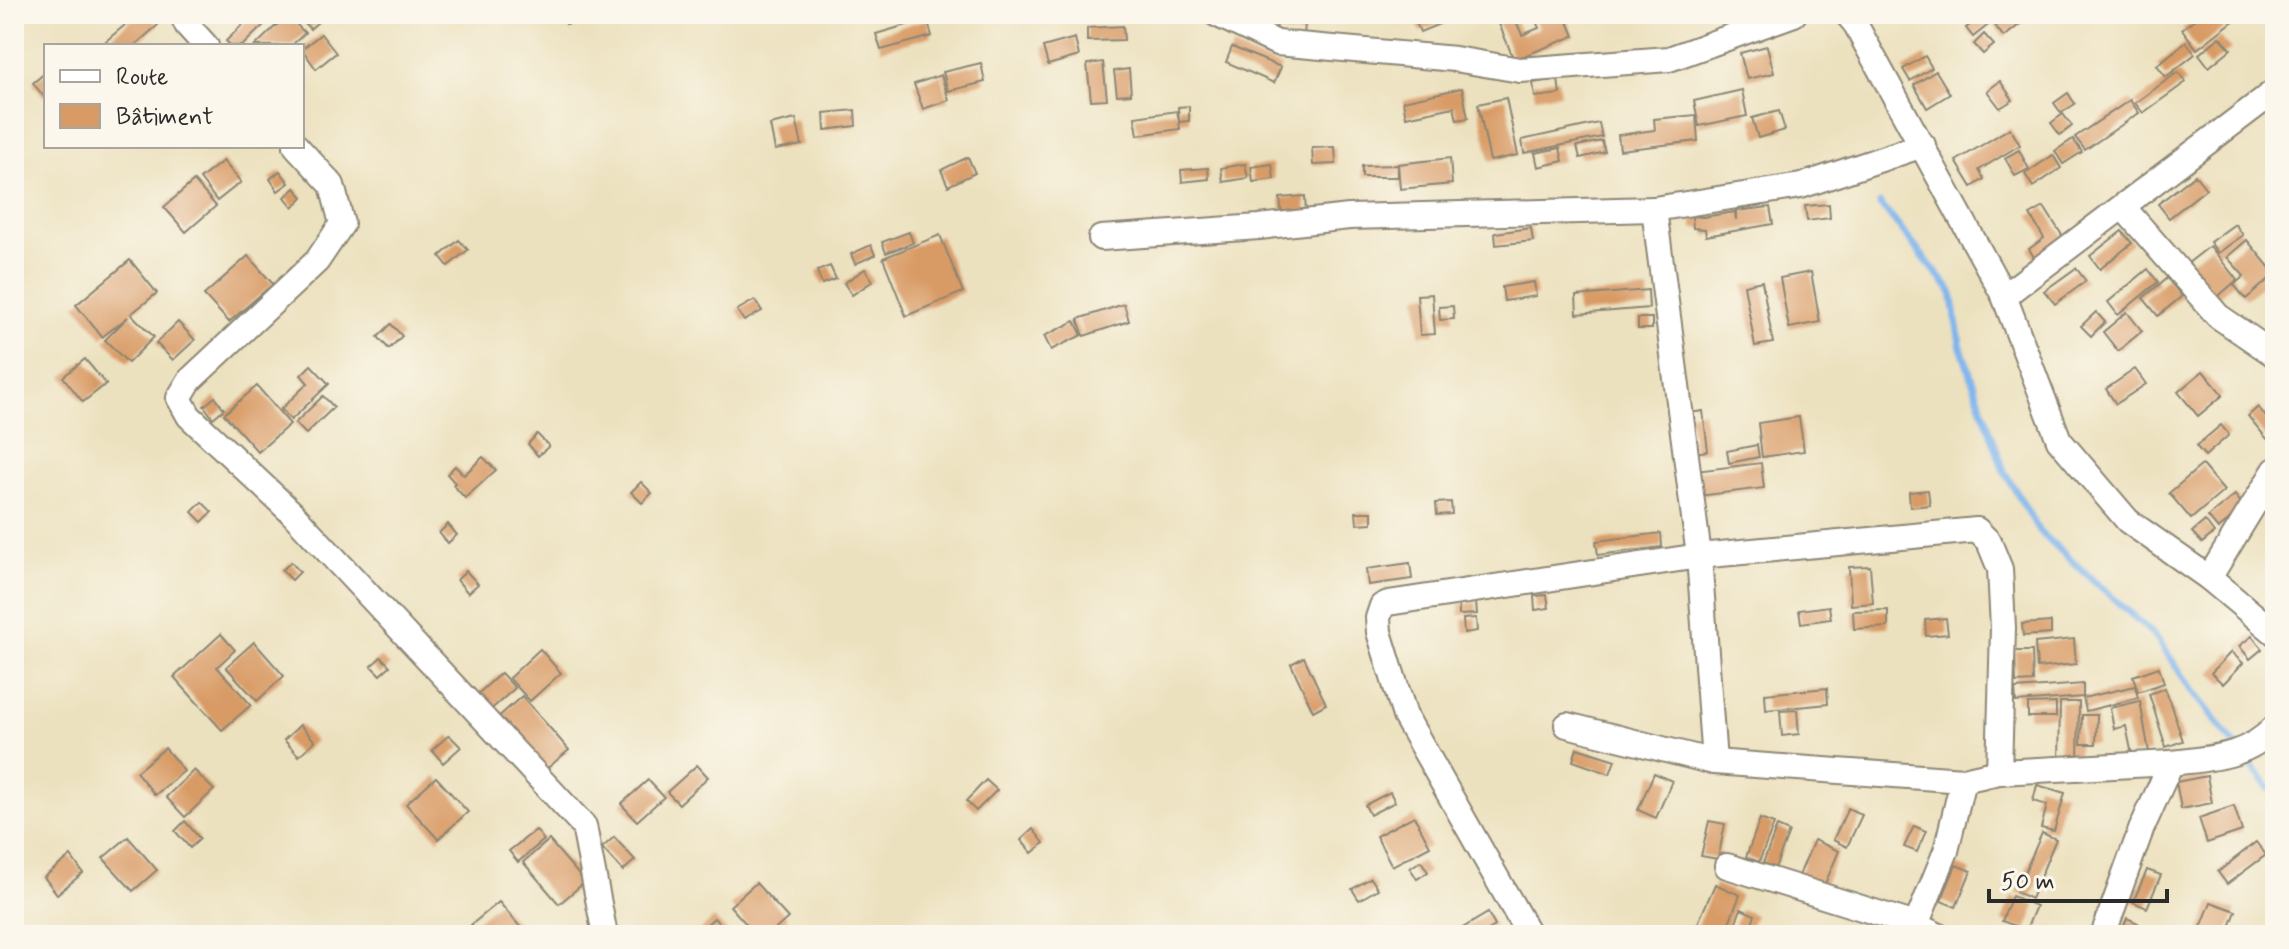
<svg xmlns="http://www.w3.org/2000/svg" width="2289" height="949" font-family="Mynerve,sans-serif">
<rect width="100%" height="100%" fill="#fbf7ec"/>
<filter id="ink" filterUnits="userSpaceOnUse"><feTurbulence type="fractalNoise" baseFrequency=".0125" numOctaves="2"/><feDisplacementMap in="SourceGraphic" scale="16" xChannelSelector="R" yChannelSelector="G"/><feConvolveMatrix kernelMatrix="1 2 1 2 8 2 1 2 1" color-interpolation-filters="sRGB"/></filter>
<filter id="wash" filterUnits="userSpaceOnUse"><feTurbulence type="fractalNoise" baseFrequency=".006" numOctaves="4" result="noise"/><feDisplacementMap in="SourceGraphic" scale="32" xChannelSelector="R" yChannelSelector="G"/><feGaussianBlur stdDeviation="1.8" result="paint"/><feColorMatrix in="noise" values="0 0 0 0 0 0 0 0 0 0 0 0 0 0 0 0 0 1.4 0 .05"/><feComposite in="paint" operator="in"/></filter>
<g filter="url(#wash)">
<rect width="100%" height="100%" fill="#ece1be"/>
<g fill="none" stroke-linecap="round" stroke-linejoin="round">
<!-- stream -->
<polyline stroke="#7db4ec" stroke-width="7" points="1880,204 1952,292 1960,344 2004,471 2039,531 2156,637 2192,690 2275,796"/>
</g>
<g id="blocks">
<!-- building -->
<g fill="#d99b66">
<polygon points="138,14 148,14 158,25 134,46 100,46"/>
<polygon points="253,14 275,14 242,46 231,46 226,41"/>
<polygon points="296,14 327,14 310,29"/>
<polygon points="565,14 587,14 588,20 566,24"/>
<polygon points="1438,14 1464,14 1420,32 1416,22"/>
<polygon points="1495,14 1513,14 1522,35 1539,28 1533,14 1565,14 1574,36 1514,60"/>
<polygon points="1984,14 1992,22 1973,37 1966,28"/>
<polygon points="2008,14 2020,14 2025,20 2004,37 1994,25"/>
<polygon points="2202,14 2232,14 2236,19 2197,49 2182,29"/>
<polygon points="287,15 305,33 291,46 255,46"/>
<polygon points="927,19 932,36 881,50 876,34"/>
<polygon points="1277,22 1305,24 1304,35 1276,33"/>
<polygon points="1123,26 1124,40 1087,41 1087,28"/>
<polygon points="321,34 336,53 316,69 302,49"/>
<polygon points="1984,34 1994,45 1983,54 1974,44"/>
<polygon points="2220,37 2231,49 2209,67 2199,54"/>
<polygon points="1075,38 1079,56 1048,65 1043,47"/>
<polygon points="2186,42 2195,54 2166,77 2157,65"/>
<polygon points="1767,46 1774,73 1747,79 1740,53"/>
<polygon points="1232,47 1281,67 1274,83 1226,62"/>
<polygon points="1925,56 1932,68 1910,81 1903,69"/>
<polygon points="1103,62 1107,99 1091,100 1087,64"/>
<polygon points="981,63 985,82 948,91 943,72"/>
<polygon points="1129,69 1131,94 1117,95 1114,71"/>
<polygon points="1936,71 1950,94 1927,108 1914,85"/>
<polygon points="46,72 46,95 44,97 33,83"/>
<polygon points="2178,72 2186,82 2143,113 2135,103"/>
<polygon points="941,75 949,100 923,109 914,84"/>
<polygon points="1558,79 1560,94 1535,97 1533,83"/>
<polygon points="2000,81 2013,100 2000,108 1987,91"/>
<polygon points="1462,88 1468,118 1457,120 1454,107 1406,117 1403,101"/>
<polygon points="1742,90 1747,116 1699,126 1694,101"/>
<polygon points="2068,93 2075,104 2061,113 2054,103"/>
<polygon points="1506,98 1518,155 1490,161 1478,104"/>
<polygon points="2130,100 2139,113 2085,150 2075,137"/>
<polygon points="1189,106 1189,121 1179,122 1180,129 1138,135 1135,117 1177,111 1179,121 1178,107"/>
<polygon points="855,110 856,126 825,130 824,113"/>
<polygon points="1779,111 1785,130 1758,138 1752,118"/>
<polygon points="2063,114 2072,126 2060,135 2051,123"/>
<polygon points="1696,115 1698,141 1620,150 1618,135 1655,130 1654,119"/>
<polygon points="796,119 802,145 775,150 770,125"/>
<polygon points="1599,123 1602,137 1524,153 1522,140"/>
<polygon points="2010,128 2020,145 1979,170 1984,179 1972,187 1956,161"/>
<polygon points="2073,139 2082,152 2063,164 2055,151"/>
<polygon points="1602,141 1605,152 1580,158 1577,146"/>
<polygon points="1335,147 1336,164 1313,165 1312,148"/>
<polygon points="1560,148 1563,161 1538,167 1535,153"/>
<polygon points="2019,150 2029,169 2015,176 2005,158"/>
<polygon points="2053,155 2061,168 2033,187 2025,174"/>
<polygon points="968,157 975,173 948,186 941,170"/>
<polygon points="1450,158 1452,184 1400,189 1398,164"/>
<polygon points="223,161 241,182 217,201 200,179"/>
<polygon points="1245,164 1248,178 1223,182 1221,168"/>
<polygon points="1272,164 1274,179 1253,182 1251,167"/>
<polygon points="1398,165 1398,177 1362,177 1362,166"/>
<polygon points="1208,168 1209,179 1182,182 1181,170"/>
<polygon points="280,171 289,183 278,191 270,179"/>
<polygon points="2195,175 2206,189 2169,218 2158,204"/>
<polygon points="194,181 216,206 186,232 164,207"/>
<polygon points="295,188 303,197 293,207 285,197"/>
<polygon points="1305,196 1306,213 1282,216 1280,198"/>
<polygon points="1829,204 1830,218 1807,221 1805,206"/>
<polygon points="1770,207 1773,224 1706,236 1705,229 1693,228 1692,216 1703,217 1735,212 1736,220 1736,211"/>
<polygon points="2044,207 2067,243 2037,262 2029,249 2044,238 2030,215"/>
<polygon points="2235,224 2243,235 2218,253 2210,242"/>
<polygon points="1531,228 1533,241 1496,245 1495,233"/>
<polygon points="2122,231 2132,243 2100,269 2090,256"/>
<polygon points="909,232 913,243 886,253 882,242"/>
<polygon points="940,235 963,292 906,316 883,258"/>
<polygon points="459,240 468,250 448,266 440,256"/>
<polygon points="2247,240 2275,274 2246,299 2234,285 2244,276 2227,257"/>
<polygon points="871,245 875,255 855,264 851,254"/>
<polygon points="2210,246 2237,280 2215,299 2187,264"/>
<polygon points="248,256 273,284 229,322 204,295"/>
<polygon points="130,260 157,293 131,314 154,337 128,363 105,340 128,317 102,337 76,305"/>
<polygon points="830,266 836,279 822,284 817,271"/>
<polygon points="2076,268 2086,281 2055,304 2044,291"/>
<polygon points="865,269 873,281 852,295 844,283"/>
<polygon points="2148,269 2158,282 2118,315 2108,302"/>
<polygon points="1811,272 1820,322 1789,328 1780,278"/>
<polygon points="2167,278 2182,296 2158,316 2143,298"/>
<polygon points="1762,281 1773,343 1755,346 1744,285"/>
<polygon points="1534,282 1536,296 1504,301 1502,287"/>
<polygon points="1648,290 1649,308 1577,314 1576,296"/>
<polygon points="1432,294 1435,334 1420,335 1417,295"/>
<polygon points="755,300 762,311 744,321 737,310"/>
<polygon points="1124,304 1129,321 1084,336 1078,319"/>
<polygon points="1453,306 1454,319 1440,320 1439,307"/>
<polygon points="2096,312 2105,322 2091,336 2081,326"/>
<polygon points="2127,312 2142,331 2118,351 2103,332"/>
<rect x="1638" y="318" width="14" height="11"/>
<polygon points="1075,321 1082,335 1051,350 1044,336"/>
<polygon points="178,322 195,340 173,360 156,343"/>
<polygon points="391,324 402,336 389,349 378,337"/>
<polygon points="85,359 106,384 83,402 63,377"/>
<polygon points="311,365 329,384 291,420 281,409 308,383 301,375"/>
<polygon points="2135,369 2146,384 2116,404 2106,389"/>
<polygon points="2203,371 2223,395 2198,416 2178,392"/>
<polygon points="257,386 290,424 258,452 224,414"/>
<polygon points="323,396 334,407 306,434 295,423"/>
<polygon points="215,397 224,409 213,418 204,406"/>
<polygon points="2258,407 2275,428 2275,433 2267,439 2248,416"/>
<polygon points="1703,411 1708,451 1694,453 1689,413"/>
<polygon points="1799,417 1804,451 1762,457 1758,423"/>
<polygon points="2221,425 2229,435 2205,456 2196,446"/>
<polygon points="537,434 549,446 538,456 528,444"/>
<polygon points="1757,445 1759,457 1729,463 1727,451"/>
<polygon points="483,457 496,470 465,498 453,485 455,483 447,474 455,466 464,475"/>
<polygon points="1761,463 1764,488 1699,496 1695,471"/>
<polygon points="2202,465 2224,491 2191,519 2169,493"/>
<polygon points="641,482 652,493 642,503 631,492"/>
<polygon points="1928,490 1930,505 1910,507 1909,492"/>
<polygon points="2235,495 2245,508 2218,529 2208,517"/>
<polygon points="202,502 212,512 202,522 192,512"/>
<polygon points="1451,502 1452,514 1437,515 1436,503"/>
<polygon points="1356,512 1372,512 1372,523 1357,524"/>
<polygon points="2205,521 2214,533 2202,543 2192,532"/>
<polygon points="448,524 457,535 448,543 439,533"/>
<polygon points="1661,533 1662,547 1598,555 1596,541"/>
<polygon points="291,562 300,572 292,580 282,570"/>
<polygon points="1410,563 1412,579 1368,585 1366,569"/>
<polygon points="1870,566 1873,603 1851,605 1849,567"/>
<polygon points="466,571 478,584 468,593 457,580"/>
<polygon points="1547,595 1549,608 1535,610 1534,596"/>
<polygon points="1476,603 1477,614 1459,615 1459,604"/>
<polygon points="1829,606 1831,619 1801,623 1799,610"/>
<polygon points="1888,610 1888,627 1854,629 1853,611"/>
<polygon points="1476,618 1477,631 1464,633 1463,619"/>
<polygon points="1946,618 1948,634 1926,636 1925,620"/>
<polygon points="2051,622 2051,634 2023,636 2022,624"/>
<polygon points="221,634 235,650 217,667 251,705 222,730 174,677"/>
<polygon points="2252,636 2262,649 2250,659 2239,646"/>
<polygon points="2074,639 2076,664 2037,668 2035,643"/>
<polygon points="254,642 284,676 257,701 226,667"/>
<polygon points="540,649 561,673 530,701 509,678"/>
<polygon points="2015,651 2032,651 2033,682 2016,683"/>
<polygon points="2231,652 2243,663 2223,684 2211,673"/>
<polygon points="381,657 390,666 380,675 371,666"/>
<polygon points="1304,657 1326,704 1313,711 1291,664"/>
<polygon points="2159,667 2164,683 2138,692 2133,676"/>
<polygon points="501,673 515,688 486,714 472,699"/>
<polygon points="2083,684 2083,697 2016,702 2015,689"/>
<polygon points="2135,686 2138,698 2086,711 2083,698"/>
<polygon points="1827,688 1828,704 1766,710 1765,694"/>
<polygon points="2165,688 2183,741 2166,747 2149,694"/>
<polygon points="522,696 569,750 543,772 496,719"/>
<polygon points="2140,701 2149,752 2132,755 2126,726 2114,729 2110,708"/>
<polygon points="2060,702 2079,702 2078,764 2059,763"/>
<polygon points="2056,703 2056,717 2028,717 2028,704"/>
<polygon points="1797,710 1799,734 1782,736 1780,711"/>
<polygon points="2082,715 2097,715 2096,744 2081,744"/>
<polygon points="300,725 315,741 299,756 284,740"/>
<polygon points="449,735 461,747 443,763 432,750"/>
<polygon points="165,748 184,771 155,795 136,772"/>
<polygon points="1577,748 1615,760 1610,774 1573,761"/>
<polygon points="697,765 708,777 679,804 667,792"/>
<polygon points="194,770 214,790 185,817 166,797"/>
<polygon points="1654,773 1672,781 1656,818 1638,810"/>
<polygon points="2207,776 2212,803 2181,809 2176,782"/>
<polygon points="436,777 468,812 438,839 406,804"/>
<polygon points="648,780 664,797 637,821 621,804"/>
<polygon points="986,780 997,790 976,811 966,801"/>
<polygon points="2037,785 2065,793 2054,831 2041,828 2047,805 2033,801"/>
<polygon points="1390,792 1395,802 1370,815 1365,805"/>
<polygon points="2234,806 2242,831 2207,843 2199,818"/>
<polygon points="1848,808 1862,815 1847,847 1833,840"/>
<polygon points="1414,816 1430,846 1392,866 1376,836"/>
<polygon points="1760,819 1774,824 1759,862 1746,857"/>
<polygon points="185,821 200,839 190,848 175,831"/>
<polygon points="1709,821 1725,824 1718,859 1701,856"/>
<polygon points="1914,826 1926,831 1917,852 1904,847"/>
<polygon points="1777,827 1789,832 1775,868 1763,863"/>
<polygon points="1033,829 1044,843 1032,853 1021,840"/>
<polygon points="536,830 544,840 518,862 509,851"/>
<polygon points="2042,833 2056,839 2031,899 2016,892"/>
<polygon points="128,837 157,870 133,891 103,858"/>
<polygon points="614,837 635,860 623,871 602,848"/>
<polygon points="549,840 585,882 559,904 523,862"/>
<polygon points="1814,840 1839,851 1822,891 1797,880"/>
<polygon points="2256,842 2266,855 2227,884 2218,872"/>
<polygon points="71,856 83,873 57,894 44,877"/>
<polygon points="1421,861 1428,872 1417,879 1410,868"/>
<polygon points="1956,865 1971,871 1956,907 1941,901"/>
<polygon points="2147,870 2161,875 2147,908 2133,902"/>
<polygon points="1371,878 1378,889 1359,900 1352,889"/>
<polygon points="756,883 788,918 769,935 756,935 730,906"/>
<polygon points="1715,884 1740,895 1724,935 1700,935 1694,932"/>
<polygon points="2012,896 2036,906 2026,930 2002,921"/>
<polygon points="499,902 527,935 479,935 471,925"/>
<polygon points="2211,902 2236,911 2227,935 2198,935"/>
<polygon points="1741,909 1755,915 1747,935 1732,932"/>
<polygon points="1488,913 1495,926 1480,935 1451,935"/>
<polygon points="714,918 730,935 695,935"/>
<polygon points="2127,918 2138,923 2133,935 2121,933"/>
</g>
</g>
</g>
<g filter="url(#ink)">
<use href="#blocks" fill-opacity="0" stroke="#8c8674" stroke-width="2"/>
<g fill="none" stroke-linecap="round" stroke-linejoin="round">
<!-- street casing -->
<g stroke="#8c8674" stroke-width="28">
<g id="street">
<polyline points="182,14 187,25 206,46"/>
<polyline points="1216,14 1277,43 1455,59 1520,70 1669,59 1794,14"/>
<polyline points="1847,14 1854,22 2004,296 2059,440 2128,521 2209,578 2275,633"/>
<polyline points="296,146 332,185 342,224 317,261 190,380 179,398 189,416 292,513 584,826 605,935"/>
<polyline points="2123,207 2218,316 2275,355"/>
<polyline points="1101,238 1259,227 1349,217 1654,209"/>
<polyline points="2004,296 2275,91"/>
<polyline points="2209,578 2275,470"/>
<polyline points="1567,725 1714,762 1963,780 1999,772 2171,763"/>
<polyline points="1714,762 1699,556 1654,209 1801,186 1923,145"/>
<polyline points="1727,866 1916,925 1911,935"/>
<polyline points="1529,935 1405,716 1379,632 1378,618 1382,606 1388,603 1699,556 1977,530 1989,542 2000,569 2003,628 1999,772"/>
<polyline points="1937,935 1916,925 1946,851 1963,780"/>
<path d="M2103,935l38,-105 30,-67c40,-5 75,-5 104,-36"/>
</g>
</g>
<!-- street -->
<use href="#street" stroke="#fff" stroke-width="24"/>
</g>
</g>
<!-- margin -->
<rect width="2289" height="949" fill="none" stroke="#fbf7ec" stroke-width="48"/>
<!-- legend -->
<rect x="44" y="44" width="260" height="104" fill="#fbf7ec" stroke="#a8a59f" stroke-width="2"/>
<rect x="60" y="70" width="40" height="12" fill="#ffffff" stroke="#a8a59f" stroke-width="2"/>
<text x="116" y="84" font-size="24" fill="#2b2b2b">Route</text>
<rect x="60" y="104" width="40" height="24" fill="#d99b66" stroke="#a8a59f" stroke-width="2"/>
<text x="116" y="124" font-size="24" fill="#2b2b2b">Bâtiment</text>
<!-- scale -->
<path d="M1989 889v12h178v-12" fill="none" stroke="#2b2b2b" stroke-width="4"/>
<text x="2001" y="889" font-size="24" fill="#2b2b2b" stroke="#fbf7ec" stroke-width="6" paint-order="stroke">50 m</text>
</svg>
